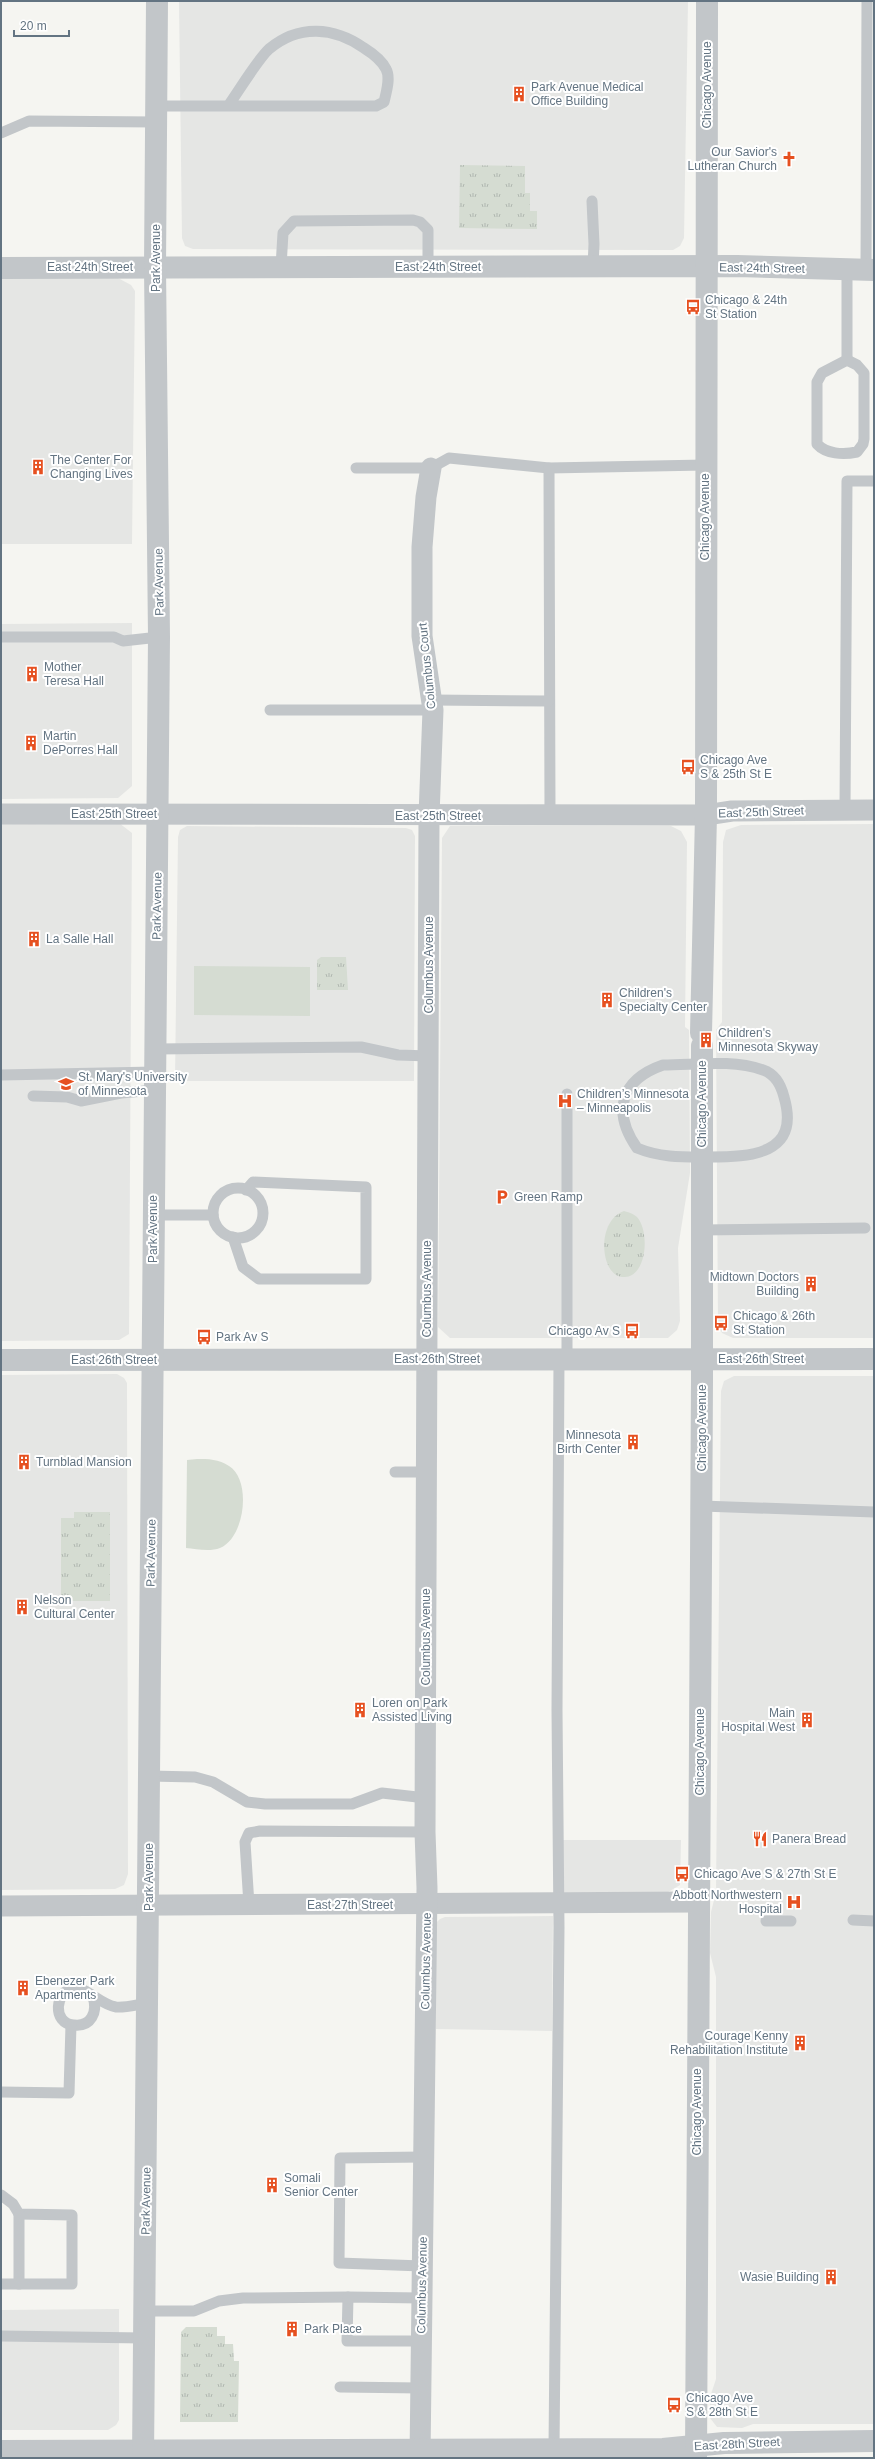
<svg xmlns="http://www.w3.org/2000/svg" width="875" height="2459" font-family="Helvetica,sans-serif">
<defs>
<pattern id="grass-tufts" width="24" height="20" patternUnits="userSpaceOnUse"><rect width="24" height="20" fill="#d5dcd2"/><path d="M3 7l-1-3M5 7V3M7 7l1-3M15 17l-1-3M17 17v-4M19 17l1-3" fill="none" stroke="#b0b7b0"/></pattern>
</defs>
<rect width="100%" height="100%" fill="#f5f5f1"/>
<!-- built -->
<g fill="#e5e6e4">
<polygon points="179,1 688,1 684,238 680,246 673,250 193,249 185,246 182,238"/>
<polygon points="1,277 118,278 131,285 135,291 132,544 1,544"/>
<polygon points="132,623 132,786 118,798 1,799 1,624"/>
<polygon points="119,823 132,833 129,1334 119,1340 1,1341 1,824"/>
<polygon points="874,824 874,1338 733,1338 722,1333 718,1325 716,1030 722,1022 723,842 726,830 741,825"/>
<polygon points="187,826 406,828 412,830 415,836 414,1081 175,1081 178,837 180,830"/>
<polygon points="450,826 671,826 681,831 687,842 685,1027 689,1030 690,1173 678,1248 680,1321 677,1330 668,1338 450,1338 438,1327 442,838"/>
<polygon points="117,1374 124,1378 127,1383 128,1874 124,1885 115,1889 1,1890 1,1375"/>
<polygon points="734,1376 874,1376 874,2424 753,2424 742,2428 717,2427 710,2418 710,2397 716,2379 716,1977 710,1953 711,1912 716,1892 721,1391 724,1381"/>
<polygon points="562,1840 681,1840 680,1885 668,1892 562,1892"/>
<polygon points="553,1916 552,2031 436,2029 436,1923 440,1919 445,1917"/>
<polygon points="119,2309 119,2420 116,2425 108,2430 1,2430 1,2310"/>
</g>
<!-- grass -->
<g fill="url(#grass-tufts)">
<polygon points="460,165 525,166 525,193 530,193 530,211 537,211 537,229 459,228"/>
<polygon points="321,957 346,957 348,990 317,990 317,960"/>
<path d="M624,1211c4,1 10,3 13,6 13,14 10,59 -12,60 -25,2 -30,-56 -1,-66z"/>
<polygon points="74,1512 110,1512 110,1601 61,1601 61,1518 74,1518"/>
<polygon points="186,2327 217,2327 217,2336 225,2336 225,2344 233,2344 234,2361 239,2361 238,2422 180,2422 181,2332"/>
</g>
<!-- garden -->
<g fill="#d5dcd2">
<polygon points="194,966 310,967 310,1016 194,1015"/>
<path d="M197,1459c11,0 22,0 32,7 23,14 16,72 -9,82 -10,4 -24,1 -34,0l1,-88z"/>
</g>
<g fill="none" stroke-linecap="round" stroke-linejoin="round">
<!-- service -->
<g stroke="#c2c6c9" stroke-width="11">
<path d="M157,106h219l8,-4c2,-9 7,-24 2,-33 -4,-8 -14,-16 -22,-21 -30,-21 -65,-24 -95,1 -11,10 -31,43 -41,57"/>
<polyline points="1,133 29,121 156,122"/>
<polyline points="592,201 594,244 593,267"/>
<polyline points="281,267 283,233 294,221 413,220 420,222 428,230 428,267"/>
<polyline points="866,270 867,1"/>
<path d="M847,360l10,5 7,8v66l-1,5 -6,8c-14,3 -31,2 -40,-8v-62l5,-9z"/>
<polyline points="847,360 847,270"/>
<polyline points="356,468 431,468 449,458 549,468 705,465"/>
<polyline points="549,468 550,815"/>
<polyline points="1,637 114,637 123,641 159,637"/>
<polyline points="432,700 549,701"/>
<polyline points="270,710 433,710"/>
<polyline points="845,810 847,481 874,481"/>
<polyline points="155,1049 361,1047 398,1055 429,1056"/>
<path d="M663,1065c32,0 69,-6 100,5 12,4 18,15 21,27 17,58 -34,60 -75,60 -25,0 -48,1 -72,-9 -25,-36 -17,-68 26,-83z"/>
<polyline points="1,1075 155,1072"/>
<polyline points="567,1094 567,1359"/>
<polyline points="33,1096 67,1097 81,1101 121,1093 155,1090"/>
<circle cx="238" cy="1213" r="25"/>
<polyline points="153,1215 213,1215"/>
<polyline points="701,1230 865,1228"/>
<polyline points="233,1237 243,1267 259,1279 366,1279 366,1187 253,1182 246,1190"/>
<polyline points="395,1472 427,1472"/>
<polyline points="702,1506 874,1512"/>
<polyline points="149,1776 195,1777 213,1782 247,1802 265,1804 352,1804 382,1793 426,1798"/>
<polyline points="249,1905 245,1842 249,1833 260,1831 425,1832"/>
<polyline points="853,1920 874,1921"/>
<polyline points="766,1921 791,1921"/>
<path d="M93,1997c5,15 -2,30 -19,28 -22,-1 -20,-35 1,-37 11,-1 26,17 41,19 10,1 23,-3 33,-4"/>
<polyline points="1,2092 69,2093 71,2025"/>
<polyline points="1,2195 13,2204 19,2214 72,2215 72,2284 1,2284"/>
<polyline points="422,2266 339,2263 340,2158 423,2157"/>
<polyline points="19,2284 19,2214"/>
<polyline points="144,2311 194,2311 219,2301 243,2298 348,2297"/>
<polyline points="1,2336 144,2338"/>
<polyline points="422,2341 347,2341 348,2297 422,2298"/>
<polyline points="340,2387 421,2388"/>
<polyline points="554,2448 559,1927 557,1710 559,1359"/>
</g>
<!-- minor -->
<g stroke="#c2c6c9" stroke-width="21">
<polyline points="1,814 706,815 732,811 874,810"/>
<polyline points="1,1906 698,1902"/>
<polyline points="420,2458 427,1888 425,1832 429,816 433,710 422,636 422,547 426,497 431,468"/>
</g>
<!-- tertiary -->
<g stroke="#c2c6c9" stroke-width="22">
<polyline points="1,268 737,266 874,270"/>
<polyline points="701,1033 706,815 707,1"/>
<polyline points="1,1360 874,1359"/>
<polyline points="1,2451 663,2449 724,2443 874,2441"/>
<polyline points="143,2458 159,637 155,267 157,1"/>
<polyline points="696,2458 702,1380 702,1046"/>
</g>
</g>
<!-- icons -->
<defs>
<g id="building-bare" transform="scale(1.2)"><path d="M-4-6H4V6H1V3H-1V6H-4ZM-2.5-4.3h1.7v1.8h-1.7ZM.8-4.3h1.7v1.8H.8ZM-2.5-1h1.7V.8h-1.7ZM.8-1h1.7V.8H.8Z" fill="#e65020" stroke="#fff" stroke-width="2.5" paint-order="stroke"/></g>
<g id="church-bare" transform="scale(1.2)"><path d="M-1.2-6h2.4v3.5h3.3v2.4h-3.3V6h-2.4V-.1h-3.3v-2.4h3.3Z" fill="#e65020" stroke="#fff" stroke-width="2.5" paint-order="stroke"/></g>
<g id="bus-bare" transform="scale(1.2)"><path d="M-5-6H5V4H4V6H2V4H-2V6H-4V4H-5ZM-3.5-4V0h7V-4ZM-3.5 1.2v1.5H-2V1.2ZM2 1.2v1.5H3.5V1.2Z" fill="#e65020" stroke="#fff" stroke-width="2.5" paint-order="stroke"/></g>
<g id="university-bare" transform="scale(1.2)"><path d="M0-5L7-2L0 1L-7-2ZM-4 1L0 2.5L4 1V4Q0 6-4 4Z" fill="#e65020" stroke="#fff" stroke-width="2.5" paint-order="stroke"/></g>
<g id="hospital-bare" transform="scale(1.2)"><path d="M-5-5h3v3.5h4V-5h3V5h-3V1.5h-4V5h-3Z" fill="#e65020" stroke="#fff" stroke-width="2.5" paint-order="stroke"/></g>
<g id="parking-bare" transform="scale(1.2)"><path d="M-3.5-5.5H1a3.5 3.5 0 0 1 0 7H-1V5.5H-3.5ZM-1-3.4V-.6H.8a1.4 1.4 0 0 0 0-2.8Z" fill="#e65020" stroke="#fff" stroke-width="2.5" paint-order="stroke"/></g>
<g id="restaurant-bare" transform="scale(1.2)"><path d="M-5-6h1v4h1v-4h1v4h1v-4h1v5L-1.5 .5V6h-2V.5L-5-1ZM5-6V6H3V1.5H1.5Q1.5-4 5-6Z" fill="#e65020" stroke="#fff" stroke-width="2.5" paint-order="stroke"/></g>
</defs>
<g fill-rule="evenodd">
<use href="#building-bare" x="519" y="94"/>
<use href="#church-bare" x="789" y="159"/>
<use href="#bus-bare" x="693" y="307"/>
<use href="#building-bare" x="38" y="467"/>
<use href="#building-bare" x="32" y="674"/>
<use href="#building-bare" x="31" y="743"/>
<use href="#bus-bare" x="688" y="767"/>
<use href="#building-bare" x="34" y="939"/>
<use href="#building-bare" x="607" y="1000"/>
<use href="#building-bare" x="706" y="1040"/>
<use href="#university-bare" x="66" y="1084"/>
<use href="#hospital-bare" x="565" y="1101"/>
<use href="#parking-bare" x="502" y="1197"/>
<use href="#building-bare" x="811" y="1284"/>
<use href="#bus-bare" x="721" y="1323"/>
<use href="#bus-bare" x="632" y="1331"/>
<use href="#bus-bare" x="204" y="1337"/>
<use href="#building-bare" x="633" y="1442"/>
<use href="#building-bare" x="24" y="1462"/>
<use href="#building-bare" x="22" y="1607"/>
<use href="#building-bare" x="360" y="1710"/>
<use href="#building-bare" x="807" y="1720"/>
<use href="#restaurant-bare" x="760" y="1839"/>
<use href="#bus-bare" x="682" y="1874"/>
<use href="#hospital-bare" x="794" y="1902"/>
<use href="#building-bare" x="23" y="1988"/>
<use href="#building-bare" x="800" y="2043"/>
<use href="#building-bare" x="272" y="2185"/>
<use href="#building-bare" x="831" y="2277"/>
<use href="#building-bare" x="292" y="2329"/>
<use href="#bus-bare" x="674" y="2405"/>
</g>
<g text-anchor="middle" stroke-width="4" stroke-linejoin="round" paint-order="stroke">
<!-- street labels -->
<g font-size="12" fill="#637482" stroke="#fff">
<text transform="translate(707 85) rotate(-90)" y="4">Chicago Avenue</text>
<text transform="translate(156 258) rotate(-90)" y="4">Park Avenue</text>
<text x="90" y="271">East 24th Street</text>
<text x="438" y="271">East 24th Street</text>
<text transform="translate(762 268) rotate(1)" y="4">East 24th Street</text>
<text transform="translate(705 517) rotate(-90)" y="4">Chicago Avenue</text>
<text transform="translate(159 582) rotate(-91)" y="4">Park Avenue</text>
<text transform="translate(427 666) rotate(-96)" y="4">Columbus Court</text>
<text transform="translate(761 812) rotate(-2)" y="4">East 25th Street</text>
<text x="114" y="818">East 25th Street</text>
<text x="438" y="820">East 25th Street</text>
<text transform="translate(157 906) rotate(-89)" y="4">Park Avenue</text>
<text transform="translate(429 965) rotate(-90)" y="4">Columbus Avenue</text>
<text transform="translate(702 1104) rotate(-90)" y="4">Chicago Avenue</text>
<text transform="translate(153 1229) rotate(-90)" y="4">Park Avenue</text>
<text transform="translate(427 1289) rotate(-90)" y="4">Columbus Avenue</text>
<text x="437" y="1363">East 26th Street</text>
<text x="761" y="1363">East 26th Street</text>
<text x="114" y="1364">East 26th Street</text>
<text transform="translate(702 1428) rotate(-90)" y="4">Chicago Avenue</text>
<text transform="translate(151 1553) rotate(-89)" y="4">Park Avenue</text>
<text transform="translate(426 1637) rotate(-90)" y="4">Columbus Avenue</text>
<text transform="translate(700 1752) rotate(-90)" y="4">Chicago Avenue</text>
<text transform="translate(149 1877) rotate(-90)" y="4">Park Avenue</text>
<text x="350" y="1909">East 27th Street</text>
<text transform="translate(426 1961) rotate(-89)" y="4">Columbus Avenue</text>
<text transform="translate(697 2112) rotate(-90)" y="4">Chicago Avenue</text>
<text transform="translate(146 2201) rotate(-89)" y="4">Park Avenue</text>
<text transform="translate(422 2285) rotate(-89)" y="4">Columbus Avenue</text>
<text transform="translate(737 2444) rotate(-3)" y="4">East 28th Street</text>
</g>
<!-- poi labels -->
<g font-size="12" fill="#637482" stroke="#fff" text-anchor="start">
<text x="531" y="91">Park Avenue Medical<tspan x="531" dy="14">Office Building</tspan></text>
<text x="777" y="156" text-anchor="end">Our Savior's<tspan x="777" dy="14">Lutheran Church</tspan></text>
<text x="705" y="304">Chicago &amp; 24th<tspan x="705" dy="14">St Station</tspan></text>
<text x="50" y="464">The Center For<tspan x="50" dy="14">Changing Lives</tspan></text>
<text x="44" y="671">Mother<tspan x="44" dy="14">Teresa Hall</tspan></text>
<text x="43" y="740">Martin<tspan x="43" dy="14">DePorres Hall</tspan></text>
<text x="700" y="764">Chicago Ave<tspan x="700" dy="14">S &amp; 25th St E</tspan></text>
<text x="46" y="943">La Salle Hall</text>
<text x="619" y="997">Children's<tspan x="619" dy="14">Specialty Center</tspan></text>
<text x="718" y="1037">Children's<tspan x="718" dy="14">Minnesota Skyway</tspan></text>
<text x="78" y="1081">St. Mary's University<tspan x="78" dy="14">of Minnesota</tspan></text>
<text x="577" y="1098">Children’s Minnesota<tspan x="577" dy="14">– Minneapolis</tspan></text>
<text x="514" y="1201">Green Ramp</text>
<text x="799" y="1281" text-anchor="end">Midtown Doctors<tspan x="799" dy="14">Building</tspan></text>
<text x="733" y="1320">Chicago &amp; 26th<tspan x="733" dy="14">St Station</tspan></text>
<text x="620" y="1335" text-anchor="end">Chicago Av S</text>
<text x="216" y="1341">Park Av S</text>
<text x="621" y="1439" text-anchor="end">Minnesota<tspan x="621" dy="14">Birth Center</tspan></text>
<text x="36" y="1466">Turnblad Mansion</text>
<text x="34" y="1604">Nelson<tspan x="34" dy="14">Cultural Center</tspan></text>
<text x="372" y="1707">Loren on Park<tspan x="372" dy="14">Assisted Living</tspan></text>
<text x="795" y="1717" text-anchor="end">Main<tspan x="795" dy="14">Hospital West</tspan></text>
<text x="772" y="1843">Panera Bread</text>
<text x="694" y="1878">Chicago Ave S &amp; 27th St E</text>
<text x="782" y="1899" text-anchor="end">Abbott Northwestern<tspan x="782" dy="14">Hospital</tspan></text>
<text x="35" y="1985">Ebenezer Park<tspan x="35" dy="14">Apartments</tspan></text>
<text x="788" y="2040" text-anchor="end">Courage Kenny<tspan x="788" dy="14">Rehabilitation Institute</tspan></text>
<text x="284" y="2182">Somali<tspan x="284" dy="14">Senior Center</tspan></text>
<text x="819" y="2281" text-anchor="end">Wasie Building</text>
<text x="304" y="2333">Park Place</text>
<text x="686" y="2402">Chicago Ave<tspan x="686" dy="14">S &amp; 28th St E</tspan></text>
</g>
</g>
<!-- border -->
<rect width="875" height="2459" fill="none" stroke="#637482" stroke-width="4"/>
<!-- scale -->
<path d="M14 30v6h55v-6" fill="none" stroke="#637482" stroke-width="2"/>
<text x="20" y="30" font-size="12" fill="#637482" stroke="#ffffff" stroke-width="3" paint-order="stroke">20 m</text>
</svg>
